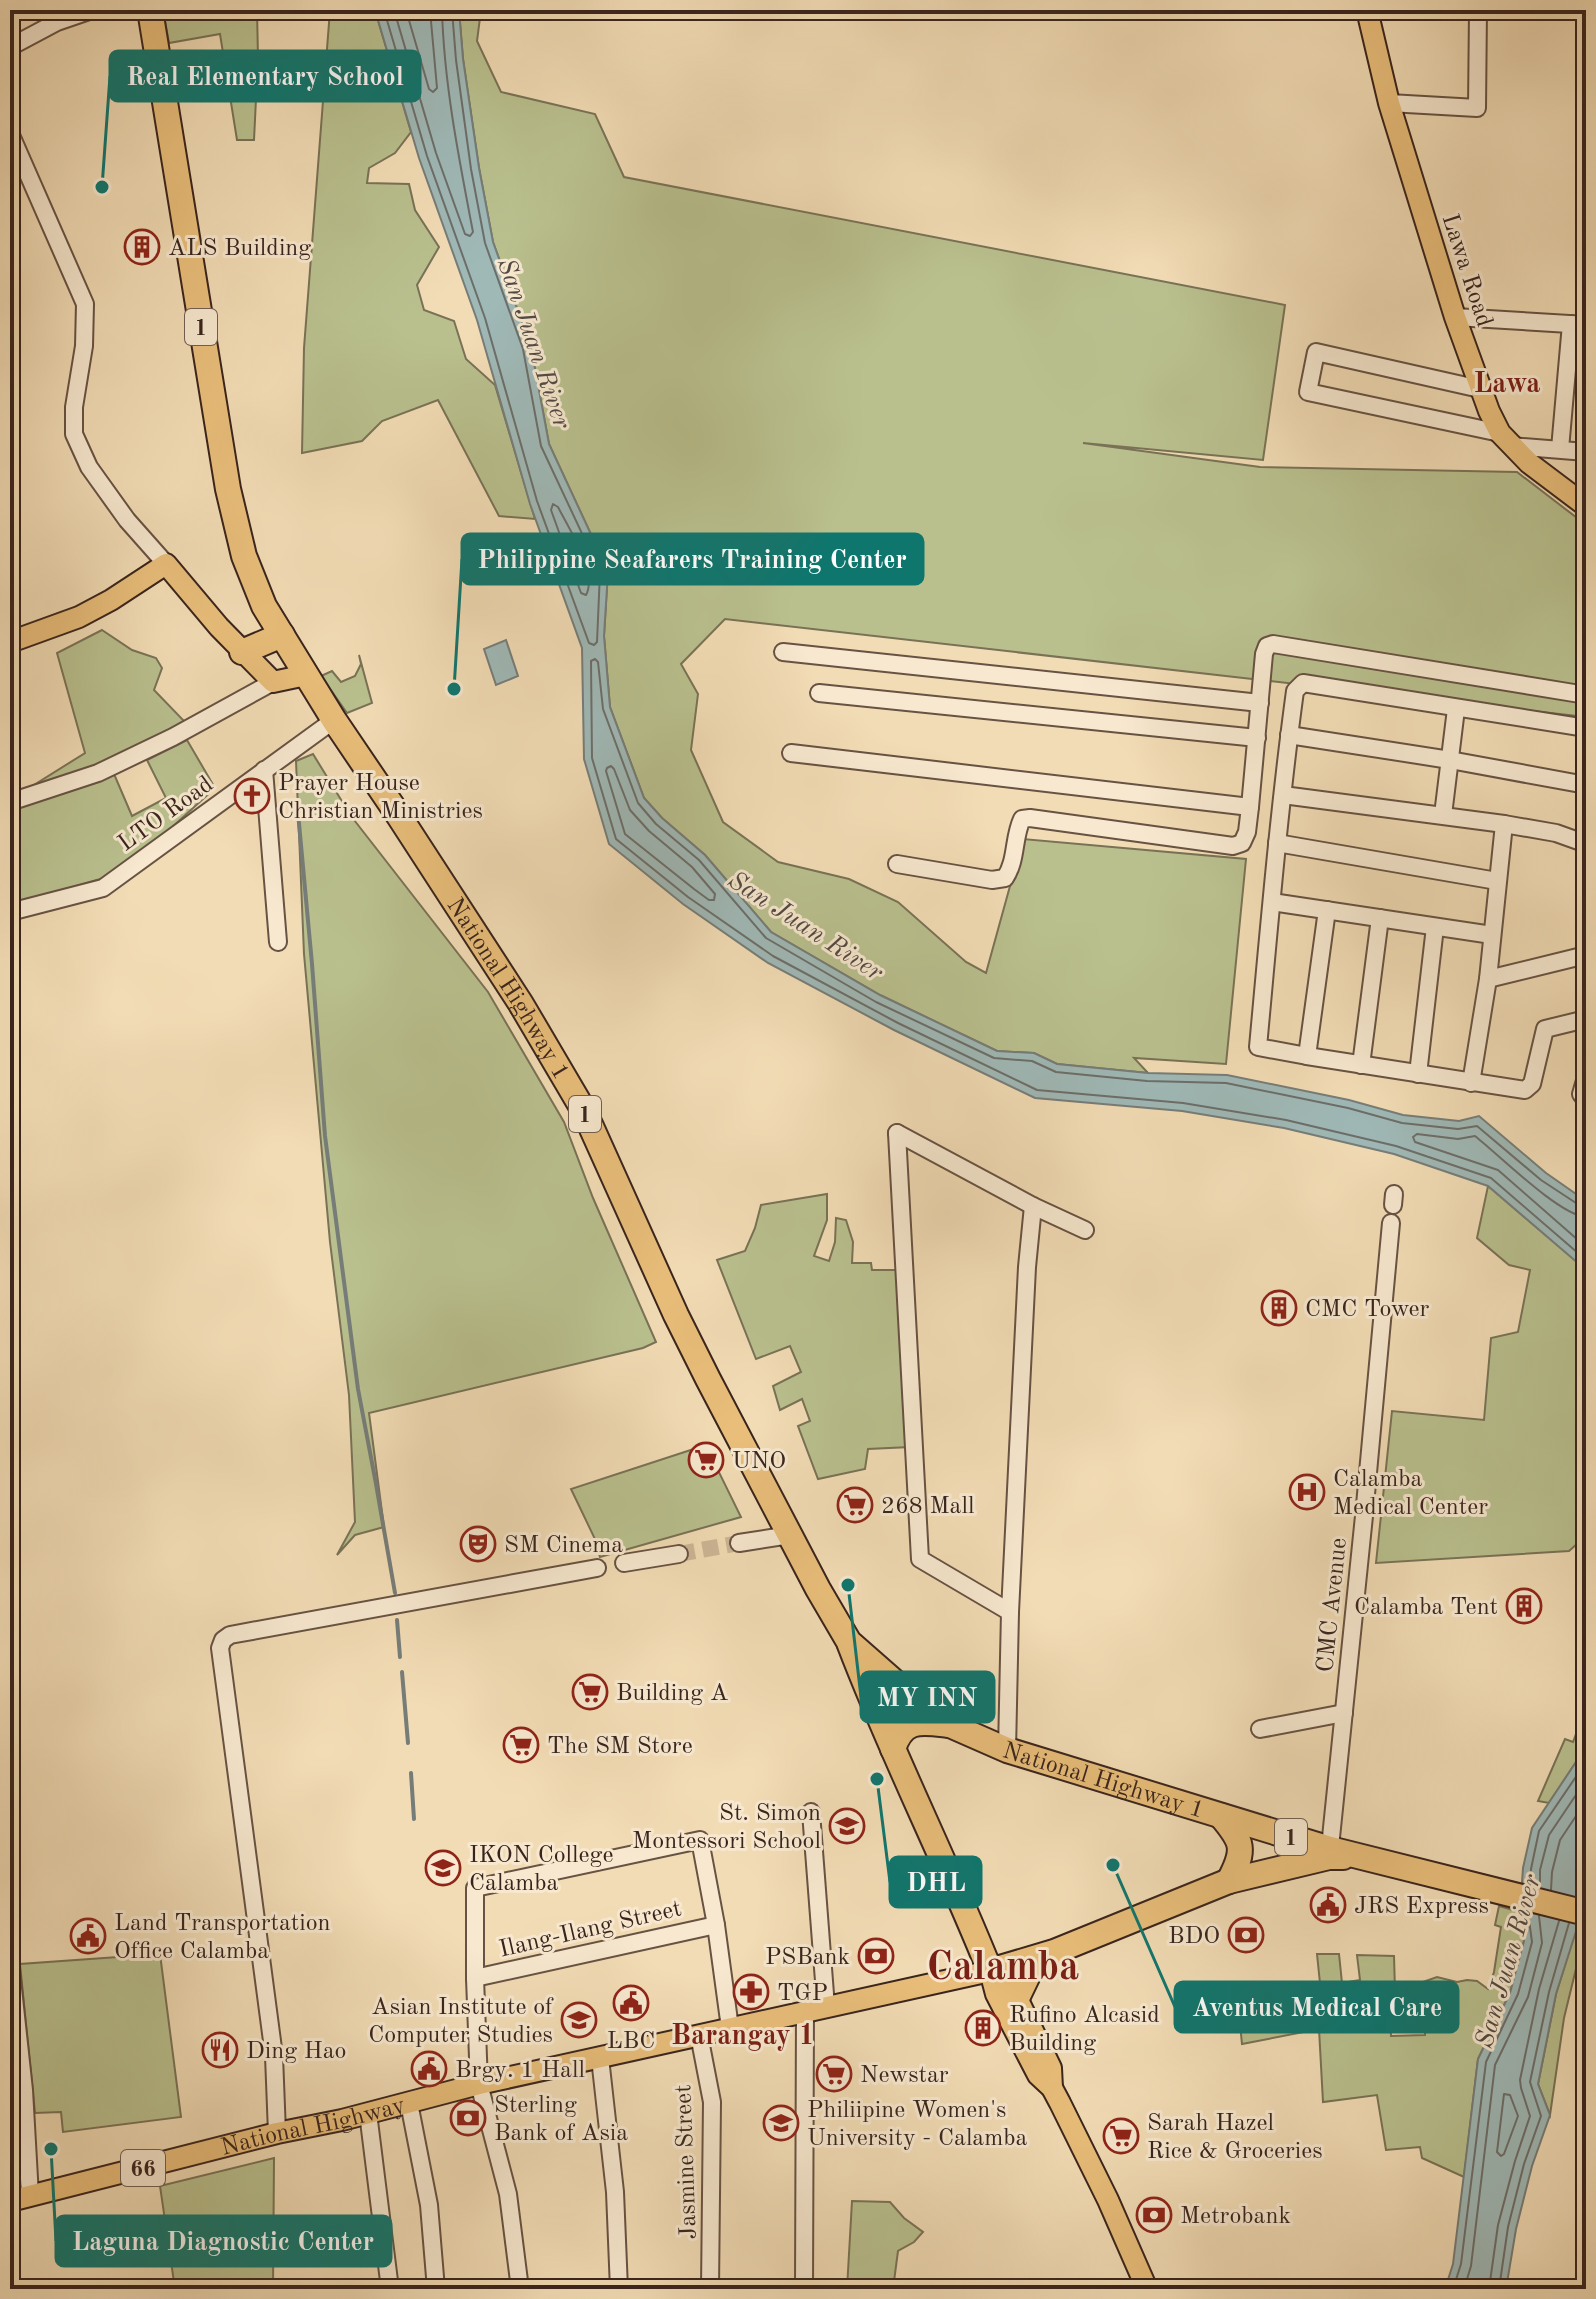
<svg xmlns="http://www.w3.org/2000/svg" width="1596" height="2299" font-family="'Old Standard TT',serif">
<rect width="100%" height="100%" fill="#f2dcb5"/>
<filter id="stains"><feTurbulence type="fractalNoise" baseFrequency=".0025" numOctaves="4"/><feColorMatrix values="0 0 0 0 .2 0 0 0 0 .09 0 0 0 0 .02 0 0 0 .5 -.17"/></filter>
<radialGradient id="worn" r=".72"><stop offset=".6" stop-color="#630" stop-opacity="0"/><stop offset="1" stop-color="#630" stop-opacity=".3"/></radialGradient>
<!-- green -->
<g fill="#b9c08e" stroke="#797256" stroke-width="2">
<polygon points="163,10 257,10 258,58 254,140 237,140 220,34 169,43"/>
<polygon points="330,10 375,10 411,132 395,153 369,168 367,183 409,184 415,210 439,247 417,285 424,310 454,321 466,359 495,385 535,519 499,516 438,400 382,421 362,441 302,453 304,348"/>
<polygon points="459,10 481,10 477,41 501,92 595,114 624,177 1285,305 1263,460 1083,443 1260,467 1517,472 1581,521 1586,529 1586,717 725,619 681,664 698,694 691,750 723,822 778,862 849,879 898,902 966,962 986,973 1023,839 1246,859 1226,1064 1134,1058 1148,1073 1057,1064 1034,1053 997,1051 880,995 771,932 705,855 662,818 644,798 610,707 604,636 608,571 549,444 531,347 493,242 479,168 463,59"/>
<polygon points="102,630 132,650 156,658 162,668 154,690 185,722 114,774 132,816 166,798 147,760 187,740 215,788 158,840 104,878 10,905 10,800 85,753 57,653"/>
<polygon points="359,655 372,703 347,713 321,676 332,671 341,682 355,676 361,664"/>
<polygon points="313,754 351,816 488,992 564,1122 593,1198 656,1342 643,1348 369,1413 384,1527 355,1535 337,1555 355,1522 349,1395 330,1242 304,954 296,761"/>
<polygon points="1488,1186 1586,1269 1586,1536 1569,1551 1376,1563 1392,1411 1484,1420 1491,1338 1518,1332 1530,1270 1509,1265 1477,1238"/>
<polygon points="827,1194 827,1220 814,1256 829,1261 835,1242 836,1218 846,1220 853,1242 852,1263 871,1263 872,1270 900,1270 910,1447 868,1449 865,1469 818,1479 798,1426 810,1421 802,1399 780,1410 773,1386 801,1372 790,1346 756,1359 717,1260 745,1251 755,1228 761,1205"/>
<polygon points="703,1446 712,1458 741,1517 600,1557 594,1537 571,1489"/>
<polygon points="1586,1707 1586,1747 1549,1803 1538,1801 1565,1739 1573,1742"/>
<polygon points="1499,1906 1520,1912 1524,1941 1510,1993 1478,2059 1464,2177 1422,2158 1420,2147 1386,2150 1377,2095 1323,2102 1319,2029 1242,2044 1240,2024 1321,2013 1321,1993 1317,1954 1339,1954 1342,1983 1360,1980 1357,1955 1394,1956 1395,1991 1390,2013 1391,2036 1425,2035 1425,2012 1407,2012 1417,1984 1437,1977 1457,1982 1467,1980 1477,1981 1488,1989 1494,1972 1501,1927 1495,1925"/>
<polygon points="1576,1929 1585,1932 1564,2018 1550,2115 1538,2084 1556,1994"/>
<polygon points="160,1954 181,2117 63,2132 61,2112 35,2113 20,1964"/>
<polygon points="274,2158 273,2289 175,2289 160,2186"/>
<polygon points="852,2201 890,2202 904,2218 923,2232 914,2242 898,2251 893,2289 847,2289"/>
</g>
<!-- water -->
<g fill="#9fb9b7" stroke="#767d79" stroke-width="2">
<polygon points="375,10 459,10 463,59 479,168 493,242 531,347 549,444 608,571 604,636 610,707 644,798 662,818 705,855 771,932 880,995 997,1051 1034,1053 1057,1064 1148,1073 1227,1075 1349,1100 1403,1115 1459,1121 1479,1116 1546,1173 1586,1201 1586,1270 1488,1186 1394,1154 1284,1128 1182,1111 1035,1098 894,1030 768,963 683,904 609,844 584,759 582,648 530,504 477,320 419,158"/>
<polygon points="506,640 518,676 496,685 484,649"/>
<polygon points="1586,1747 1586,1900 1556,1994 1538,2084 1550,2115 1532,2166 1516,2229 1506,2289 1445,2289 1453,2264 1478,2059 1510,1993 1524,1941 1520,1912 1523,1868 1532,1828"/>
</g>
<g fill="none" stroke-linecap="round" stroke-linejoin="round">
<!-- shore -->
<g stroke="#6c6e6a" stroke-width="2">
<polyline points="384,10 427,156 485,318 537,501 589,643 594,645 597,642 600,572 541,446 523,349 485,243 471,169 456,60 452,10"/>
<path d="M394,10l42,143 29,81 5,2 3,-4c-14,-73 -29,-148 -31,-222"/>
<polyline points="406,10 429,89 433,92 437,88 430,10"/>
<path d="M553,504l5,3c11,22 40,66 28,88l-5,-2 -30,-83z"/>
<polygon points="611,766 614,769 630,810 649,831 692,867 715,894 714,900 709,900 694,889 625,834 606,771 607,768"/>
<polyline points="1586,1207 1579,1205 1541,1180 1477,1126 1458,1129 1402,1123 1348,1108 1226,1083 1147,1081 1056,1072 1032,1061 994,1058 876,1002 766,938 699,860 656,824 638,803 603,709 598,662 595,659 591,661 592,758 616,839 688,897 773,956 898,1023 1037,1090 1183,1103 1286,1120 1396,1146 1491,1178 1586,1260"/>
<path d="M1586,1217c-27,-2 -87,-62 -111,-81l-17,3 -41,-5 -4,3 2,5 83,28 88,77"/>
<polyline points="1530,1884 1531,1869 1539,1831 1586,1762"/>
<polyline points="1540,1887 1540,1870 1549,1835 1586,1780"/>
<polyline points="1551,1890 1552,1872 1560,1840 1586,1801"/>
<polygon points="1504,2094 1510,2095 1518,2116 1504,2154 1501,2156 1497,2152"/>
<polyline points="1453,2289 1461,2264 1486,2062 1518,1994 1532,1942 1528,1913"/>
<polyline points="1464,2289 1471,2266 1495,2065 1528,1997 1542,1943 1539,1916"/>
<polyline points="1489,2289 1498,2225 1515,2161 1530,2116 1521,2088 1520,2080 1539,1989 1559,1921"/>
<polyline points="1499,2289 1508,2227 1524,2164 1541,2116 1530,2082 1549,1992 1569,1923"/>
</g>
<!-- stream -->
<g stroke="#767d79" stroke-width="4">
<polyline points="297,802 312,964 325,1136 358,1389 376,1484 395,1593"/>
<polyline points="397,1620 400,1657"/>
<polyline points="402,1672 408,1743"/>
<polyline points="411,1773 414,1819"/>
</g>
<!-- minor-tunnel -->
<polyline stroke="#cdb797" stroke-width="16" stroke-dasharray="16 8" stroke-linecap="butt" points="679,1554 739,1543"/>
<!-- minor casing -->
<g stroke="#675243" stroke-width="20">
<g id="minor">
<polyline points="10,47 57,22 92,10"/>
<polyline points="1389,103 1477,108 1478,10"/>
<polyline points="10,133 85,304 84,346 74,407 74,434 89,467 127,520 166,564"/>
<polyline points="1455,317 1586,325"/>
<polyline points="1480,389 1316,352 1308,392 1500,433"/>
<polyline points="1511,446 1586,452"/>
<polyline points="1560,449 1571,324"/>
<polyline points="783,652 1260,703"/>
<polyline points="819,693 1257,738"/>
<path d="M1586,728l-283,-45 -8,8c-16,118 -26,237 -37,356l49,9 218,34 7,-6 13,-55 41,-10"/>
<polyline points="1289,735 1450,760 1586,785"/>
<polyline points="791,753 1250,807"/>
<polyline points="264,770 278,942"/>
<polyline points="1283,795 1504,824 1556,833 1584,843 1586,846"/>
<polyline points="10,802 98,773 173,737 273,682"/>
<polyline points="1443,815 1456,709"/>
<polyline points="1277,843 1497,881"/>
<path d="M897,864l95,16 13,-2c12,-18 8,-40 17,-59l8,-1 203,28 9,-3 5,-11 3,-25 14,-153 3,-8 6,-2 313,51"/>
<polyline points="1272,902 1492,935"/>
<polyline points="10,912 103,888 334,720"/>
<polyline points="1488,979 1586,955"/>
<polyline points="1307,1056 1327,910"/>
<polyline points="1361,1065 1380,918"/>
<polyline points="1418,1074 1435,927"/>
<polyline points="1586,1077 1581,1094 1586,1100"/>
<polyline points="1471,1083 1488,979 1504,824"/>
<polyline points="897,1133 920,1559 1010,1612"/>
<polyline points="897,1133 1033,1206 1085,1230"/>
<polyline points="1393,1205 1394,1194"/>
<polyline points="739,1543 790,1535"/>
<polyline points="624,1563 679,1554"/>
<polyline points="1260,1729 1344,1713"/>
<polyline points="1007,1750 1010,1612 1027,1267 1033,1206"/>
<polyline points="811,1812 826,2007"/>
<polyline points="1329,1857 1364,1516 1391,1223"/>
<polyline points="10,1961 24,2090 30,2196"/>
<polyline points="475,1978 716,1925"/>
<polyline points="699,2035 712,2102 710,2289"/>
<polyline points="600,2058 615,2192 619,2289"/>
<polyline points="409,2103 429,2205 436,2289"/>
<polyline points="368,2113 390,2289"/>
<polyline points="277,2133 274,2056 220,1648 223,1640 230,1635 597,1568"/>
<polyline points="520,2289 508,2194 479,2084 475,1978 475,1888 700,1840 716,1925 730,2028"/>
<polyline points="804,2289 805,2011"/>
</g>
</g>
<!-- major casing -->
<g stroke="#39241d" stroke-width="24">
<g id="major">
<polyline points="1367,10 1389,103 1455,317 1489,411 1500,433 1529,463 1586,506"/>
<polyline points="10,642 79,617 111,600 166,564 219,627 273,682 306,675"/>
<polyline points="990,1971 996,1994 1038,2075 1052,2088 1060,2103 1108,2200 1147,2289"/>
<polyline points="1007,1988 1017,1998 1051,2068 1052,2088"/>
<path id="s1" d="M10,2201l267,-68 65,-13 137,-36 511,-113"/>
</g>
</g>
<!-- highway casing -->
<g stroke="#39241d" stroke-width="28">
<g id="highway">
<path id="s2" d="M150,10l78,479 16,67 20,50 70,114 63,93 124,191 63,107 92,204 32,64 110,210 31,53 66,58 35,25 57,25 323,99 256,64"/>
<polyline points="242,652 282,635"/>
<path d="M850,1645c42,110 96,216 140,326l64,-19 175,-71 100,-24h14"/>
<path d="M893,1749c10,-32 29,-27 57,-24"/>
<path d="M1221,1816c22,26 25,33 8,65"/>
<polyline points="1017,1998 1030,1971 1049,1956"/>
</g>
</g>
<!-- minor -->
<use href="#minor" stroke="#f7e8cf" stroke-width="16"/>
<!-- major -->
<use href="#major" stroke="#e9be7a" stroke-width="20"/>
<!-- highway -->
<use href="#highway" stroke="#e9be7a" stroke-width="24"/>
</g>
<!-- icons -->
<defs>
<g id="building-ring" transform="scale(1.8)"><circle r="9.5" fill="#f7e8cf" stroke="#8f2418" stroke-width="1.5"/><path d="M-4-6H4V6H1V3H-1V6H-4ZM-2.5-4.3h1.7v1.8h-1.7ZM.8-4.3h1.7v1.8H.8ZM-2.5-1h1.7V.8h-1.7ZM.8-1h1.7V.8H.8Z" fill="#8f2418"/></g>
<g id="church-ring" transform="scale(1.8)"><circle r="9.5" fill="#f7e8cf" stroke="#8f2418" stroke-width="1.5"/><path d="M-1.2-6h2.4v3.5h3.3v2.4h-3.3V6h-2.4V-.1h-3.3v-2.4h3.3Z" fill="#8f2418"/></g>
<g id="supermarket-ring" transform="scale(1.8)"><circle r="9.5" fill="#f7e8cf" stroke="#8f2418" stroke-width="1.5"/><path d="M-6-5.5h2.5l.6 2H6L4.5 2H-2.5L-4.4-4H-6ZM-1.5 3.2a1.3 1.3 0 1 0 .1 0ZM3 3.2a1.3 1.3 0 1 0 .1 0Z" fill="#8f2418"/></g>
<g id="hospital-ring" transform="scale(1.8)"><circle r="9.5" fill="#f7e8cf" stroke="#8f2418" stroke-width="1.5"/><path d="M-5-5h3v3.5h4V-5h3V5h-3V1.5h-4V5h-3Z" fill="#8f2418"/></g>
<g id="theatre-ring" transform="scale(1.8)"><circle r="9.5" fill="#f7e8cf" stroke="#8f2418" stroke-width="1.5"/><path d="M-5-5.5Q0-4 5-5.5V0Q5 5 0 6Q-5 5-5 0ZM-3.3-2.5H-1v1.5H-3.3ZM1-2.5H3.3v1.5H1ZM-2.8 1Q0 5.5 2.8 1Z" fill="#8f2418"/></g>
<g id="school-ring" transform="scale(1.8)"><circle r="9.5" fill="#f7e8cf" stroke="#8f2418" stroke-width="1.5"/><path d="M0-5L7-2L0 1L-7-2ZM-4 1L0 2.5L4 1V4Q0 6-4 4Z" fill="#8f2418"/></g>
<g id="university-ring" transform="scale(1.8)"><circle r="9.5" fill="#f7e8cf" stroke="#8f2418" stroke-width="1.5"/><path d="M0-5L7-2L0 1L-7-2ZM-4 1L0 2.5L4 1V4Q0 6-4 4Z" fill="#8f2418"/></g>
<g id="civic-ring" transform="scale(1.8)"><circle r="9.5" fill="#f7e8cf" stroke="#8f2418" stroke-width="1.5"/><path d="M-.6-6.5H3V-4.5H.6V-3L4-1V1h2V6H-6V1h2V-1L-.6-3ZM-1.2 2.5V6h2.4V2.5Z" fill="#8f2418"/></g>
<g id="bank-ring" transform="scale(1.8)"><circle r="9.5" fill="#f7e8cf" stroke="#8f2418" stroke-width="1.5"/><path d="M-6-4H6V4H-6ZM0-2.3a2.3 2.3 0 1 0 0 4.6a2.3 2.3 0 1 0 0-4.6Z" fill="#8f2418"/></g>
<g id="pharmacy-ring" transform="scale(1.8)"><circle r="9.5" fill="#f7e8cf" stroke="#8f2418" stroke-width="1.5"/><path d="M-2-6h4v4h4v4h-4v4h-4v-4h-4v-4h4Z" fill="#8f2418"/></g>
<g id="restaurant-ring" transform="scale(1.8)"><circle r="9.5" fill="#f7e8cf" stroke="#8f2418" stroke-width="1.5"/><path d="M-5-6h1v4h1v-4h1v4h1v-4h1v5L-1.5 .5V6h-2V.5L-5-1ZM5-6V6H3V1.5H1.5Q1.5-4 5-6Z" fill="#8f2418"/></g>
</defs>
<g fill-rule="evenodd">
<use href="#building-ring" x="142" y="247"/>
<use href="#church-ring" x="252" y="796"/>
<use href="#building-ring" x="1279" y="1308"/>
<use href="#supermarket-ring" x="706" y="1460"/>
<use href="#hospital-ring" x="1307" y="1492"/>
<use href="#supermarket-ring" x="855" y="1505"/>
<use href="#theatre-ring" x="478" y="1544"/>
<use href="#building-ring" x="1524" y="1606"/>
<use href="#supermarket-ring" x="590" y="1692"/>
<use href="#supermarket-ring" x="521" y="1745"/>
<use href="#school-ring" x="847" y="1826"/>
<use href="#university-ring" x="443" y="1868"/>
<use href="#civic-ring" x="1328" y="1905"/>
<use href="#bank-ring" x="1246" y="1935"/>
<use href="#civic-ring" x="88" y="1936"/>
<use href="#bank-ring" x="876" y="1956"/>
<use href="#pharmacy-ring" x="751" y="1992"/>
<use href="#civic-ring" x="631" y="2003"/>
<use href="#university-ring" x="579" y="2020"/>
<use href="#building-ring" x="983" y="2028"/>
<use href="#restaurant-ring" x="220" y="2050"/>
<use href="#civic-ring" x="429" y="2069"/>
<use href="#supermarket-ring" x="834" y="2074"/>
<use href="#bank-ring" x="468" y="2118"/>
<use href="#university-ring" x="781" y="2123"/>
<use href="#supermarket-ring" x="1121" y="2136"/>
<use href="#bank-ring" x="1154" y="2215"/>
</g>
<g text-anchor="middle" stroke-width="6" stroke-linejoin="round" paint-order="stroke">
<!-- shield labels -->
<g fill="#f7e8cf" stroke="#725f52" stroke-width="2">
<rect x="185" y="309" width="32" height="36" rx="6"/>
<rect x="569" y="1096" width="32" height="36" rx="6"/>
<rect x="1275" y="1819" width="32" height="36" rx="6"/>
<rect x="121" y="2150" width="44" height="36" rx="6"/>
</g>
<g font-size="22" font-weight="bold" fill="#39241d">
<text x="201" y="335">1</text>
<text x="585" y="1122">1</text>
<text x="1291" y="1845">1</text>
<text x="143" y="2176">66</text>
</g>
<!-- poi labels -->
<g font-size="24" fill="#39241d" stroke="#f7e8cf" text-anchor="start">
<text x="168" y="255">ALS Building</text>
<text x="278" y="790">Prayer House<tspan x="278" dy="28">Christian Ministries</tspan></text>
<text x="1305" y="1316">CMC Tower</text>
<text x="732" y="1468">UNO</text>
<text x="1333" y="1486">Calamba<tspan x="1333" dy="28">Medical Center</tspan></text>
<text x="881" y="1513">268 Mall</text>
<text x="504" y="1552">SM Cinema</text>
<text x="1498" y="1614" text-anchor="end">Calamba Tent</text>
<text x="616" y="1700">Building A</text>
<text x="547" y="1753">The SM Store</text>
<text x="821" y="1820" text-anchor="end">St. Simon<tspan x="821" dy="28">Montessori School</tspan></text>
<text x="469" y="1862">IKON College<tspan x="469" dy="28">Calamba</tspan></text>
<text x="1354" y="1913">JRS Express</text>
<text x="114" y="1930">Land Transportation<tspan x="114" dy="28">Office Calamba</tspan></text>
<text x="1220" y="1943" text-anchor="end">BDO</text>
<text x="850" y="1964" text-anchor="end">PSBank</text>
<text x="777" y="2000">TGP</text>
<text x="553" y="2014" text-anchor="end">Asian Institute of<tspan x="553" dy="28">Computer Studies</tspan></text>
<text x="1009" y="2022">Rufino Alcasid<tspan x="1009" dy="28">Building</tspan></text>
<text x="631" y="2048" text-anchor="middle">LBC</text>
<text x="246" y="2058">Ding Hao</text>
<text x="455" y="2077">Brgy. 1 Hall</text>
<text x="860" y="2082">Newstar</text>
<text x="494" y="2112">Sterling<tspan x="494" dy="28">Bank of Asia</tspan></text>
<text x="807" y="2117">Philiipine Women's<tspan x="807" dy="28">University - Calamba</tspan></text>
<text x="1147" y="2130">Sarah Hazel<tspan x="1147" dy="28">Rice &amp; Groceries</tspan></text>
<text x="1180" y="2223">Metrobank</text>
</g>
<!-- street labels -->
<g font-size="24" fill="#39241d" stroke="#f7e8cf">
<text transform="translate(1468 270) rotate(72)" y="8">Lawa Road</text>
<text transform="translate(165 813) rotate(-36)" y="8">LTO Road</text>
<text dy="8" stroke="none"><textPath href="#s2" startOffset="1062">National Highway 1</textPath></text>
<text transform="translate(1331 1605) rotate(-84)" y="8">CMC Avenue</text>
<text dy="8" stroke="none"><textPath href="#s2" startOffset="2094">National Highway 1</textPath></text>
<text transform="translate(590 1928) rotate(-13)" y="8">Ilang-Ilang Street</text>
<text dy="8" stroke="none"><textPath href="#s1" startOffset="312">National Highway</textPath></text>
<text transform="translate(685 2162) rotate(-92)" y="8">Jasmine Street</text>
</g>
<!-- water labels -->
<g font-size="26" font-style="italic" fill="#524944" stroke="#f7e8cf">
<text transform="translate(535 343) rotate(71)" y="9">San Juan River</text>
<text transform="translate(806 925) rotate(33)" y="9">San Juan River</text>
<text transform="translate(1507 1961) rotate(-74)" y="9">San Juan River</text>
</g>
<!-- quarter labels -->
<g font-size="28" font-weight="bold" fill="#7a1f14" stroke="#f7e8cf">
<text x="1507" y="392">Lawa</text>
<text x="743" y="2044">Barangay 1</text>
</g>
<!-- town labels -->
<g font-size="40" font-weight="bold" fill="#7a1f14" stroke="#f7e8cf">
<text x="1003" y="1979">Calamba</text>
</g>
</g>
<!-- callouts -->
<path fill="none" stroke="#0f766e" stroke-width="3" d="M102 187L110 76M454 689L462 559M848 1585L861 1697M877 1779L890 1882M1113 1865L1175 2007M51 2149L56 2241"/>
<g fill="#0f766e" stroke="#f7e8cf" stroke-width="3">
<circle cx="102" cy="187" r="8"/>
<circle cx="454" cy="689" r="8"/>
<circle cx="848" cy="1585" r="8"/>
<circle cx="877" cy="1779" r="8"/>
<circle cx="1113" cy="1865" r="8"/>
<circle cx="51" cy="2149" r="8"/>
</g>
<g fill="#0f766e" stroke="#0f766e" stroke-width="3">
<rect x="110" y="51" width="310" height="50" rx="8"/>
<rect x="462" y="534" width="461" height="50" rx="8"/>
<rect x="861" y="1672" width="133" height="50" rx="8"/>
<rect x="890" y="1857" width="91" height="50" rx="8"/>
<rect x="1175" y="1982" width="283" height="50" rx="8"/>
<rect x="56" y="2216" width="335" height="50" rx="8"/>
</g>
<g font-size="26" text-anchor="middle" font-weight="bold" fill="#fff">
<text x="265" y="85">Real Elementary School</text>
<text x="692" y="568">Philippine Seafarers Training Center</text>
<text x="927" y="1706">MY INN</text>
<text x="936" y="1891">DHL</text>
<text x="1317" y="2016">Aventus Medical Care</text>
<text x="223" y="2250">Laguna Diagnostic Center</text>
</g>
<!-- margin -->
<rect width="1596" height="2299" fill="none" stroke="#f2dcb5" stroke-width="40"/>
<rect x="12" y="12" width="1572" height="2275" fill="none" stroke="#39241d" stroke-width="4"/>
<rect x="20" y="20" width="1556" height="2259" fill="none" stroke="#39241d" stroke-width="2"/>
<rect width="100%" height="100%" filter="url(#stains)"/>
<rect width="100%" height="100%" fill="url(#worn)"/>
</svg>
